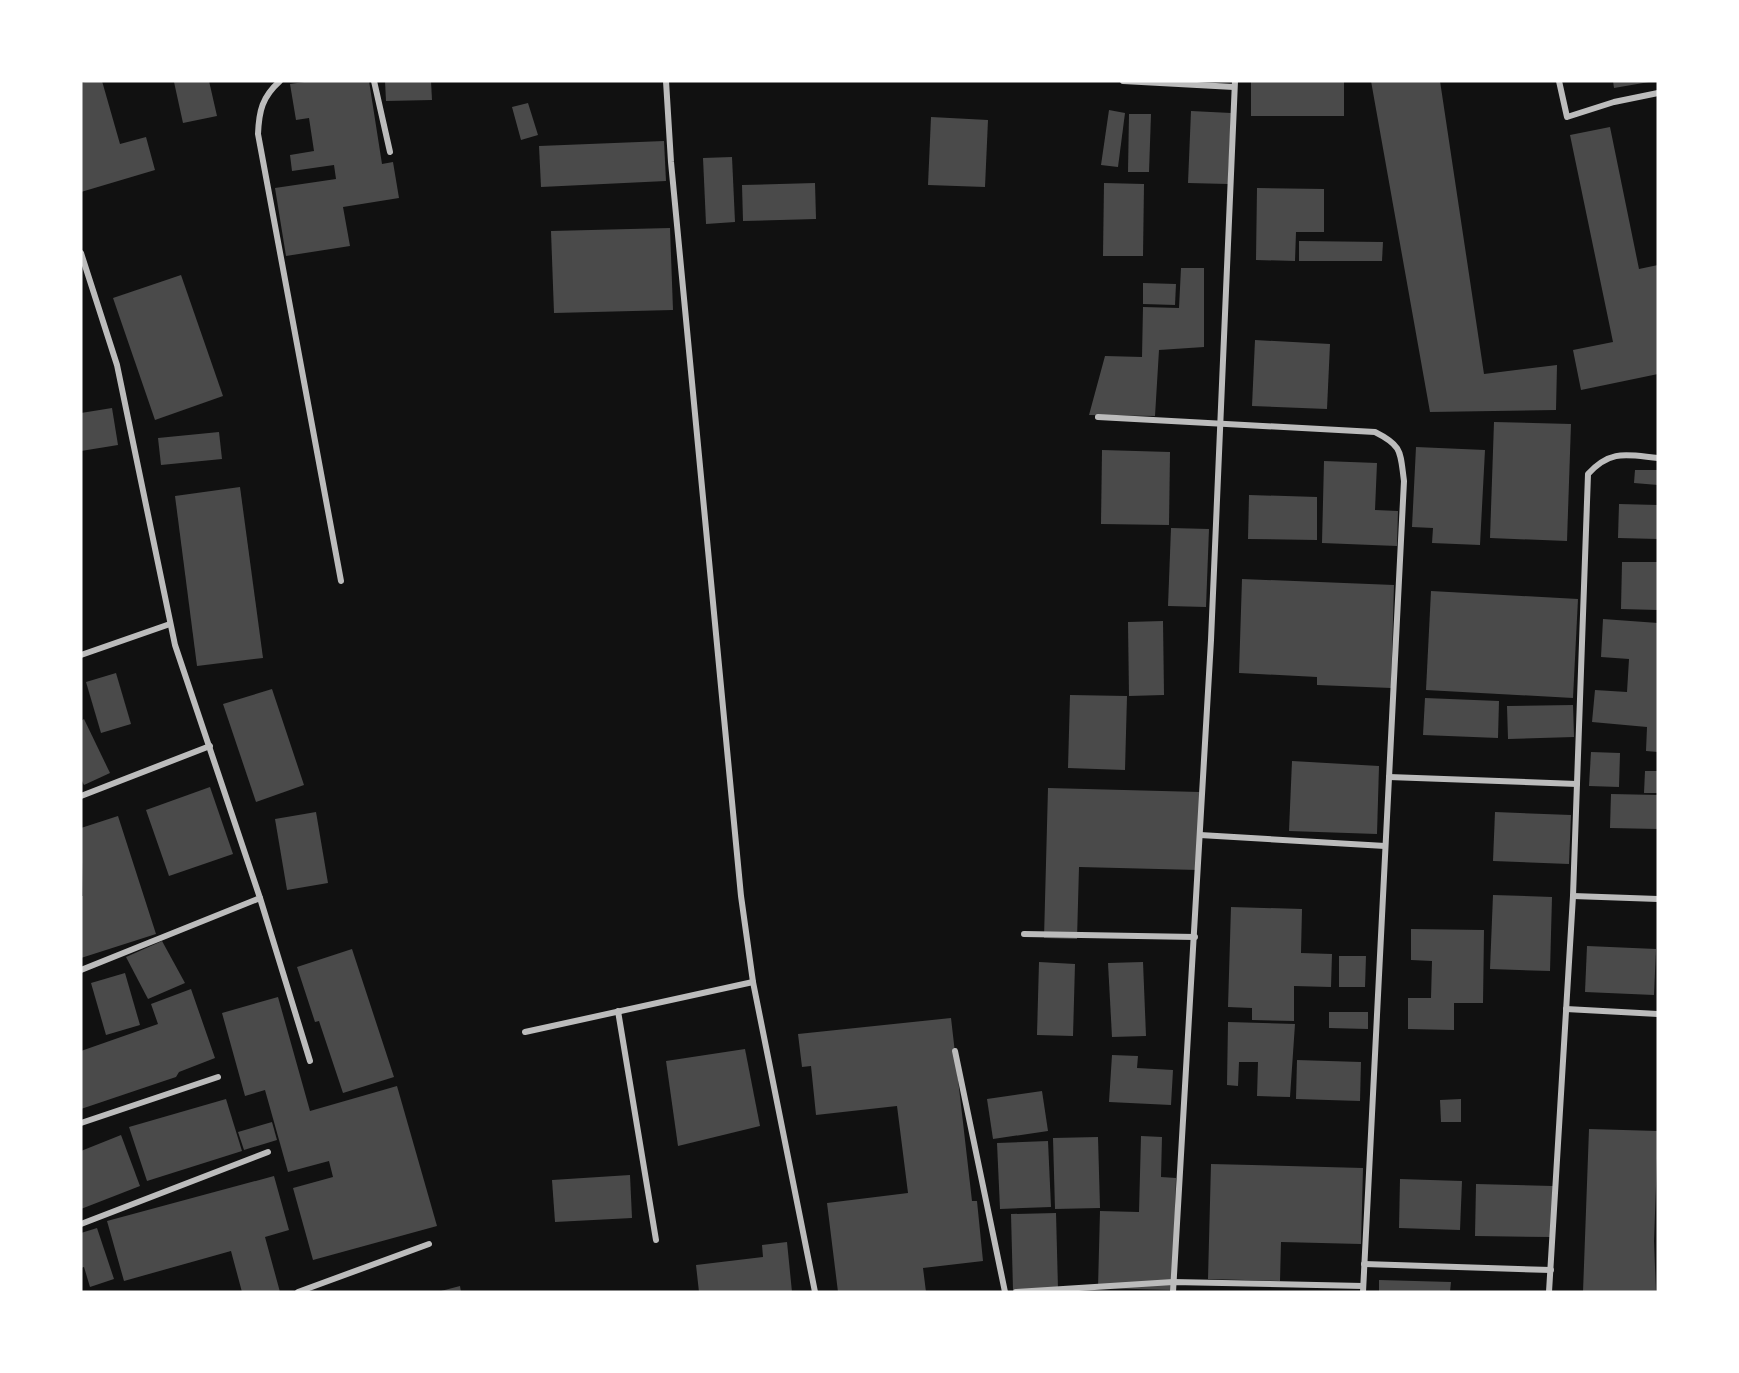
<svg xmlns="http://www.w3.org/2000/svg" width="1739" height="1373" font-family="'Public Sans',sans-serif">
<rect width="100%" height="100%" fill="#111"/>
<!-- building -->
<g fill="#4a4a4a">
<polygon points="89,81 102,81 120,144 146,137 155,170 81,192 81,83"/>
<polygon points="209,81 217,116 183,123 174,82"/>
<polygon points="311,81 369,81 382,164 393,162 399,198 343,207 350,246 286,256 275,188 336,179 334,165 292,171 290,155 314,151 309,118 296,120 290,84"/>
<polygon points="385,81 431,81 432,100 386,101"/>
<rect x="1251" y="81" width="93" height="35"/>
<polygon points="1371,81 1440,81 1484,374 1557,365 1556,410 1430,412"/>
<polygon points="1613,81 1649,81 1649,82 1614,88"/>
<polygon points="528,103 538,135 521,140 512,107"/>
<polygon points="1109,110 1125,113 1118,167 1101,165"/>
<polygon points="1191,111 1231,113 1228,184 1188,183"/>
<polygon points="1129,114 1151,114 1149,172 1128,172"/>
<polygon points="931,117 988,120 985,187 928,185"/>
<polygon points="1610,127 1639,269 1658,265 1658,374 1581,390 1573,350 1613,342 1570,135"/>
<polygon points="664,141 666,181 541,187 539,146"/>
<polygon points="732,157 735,222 706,224 703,158"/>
<polygon points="815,183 816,219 743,221 742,185"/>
<polygon points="1104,183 1144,184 1143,256 1103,256"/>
<polygon points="1257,188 1324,189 1324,232 1296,232 1295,261 1256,260"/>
<polygon points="670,228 673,310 554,313 551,231"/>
<polygon points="1299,241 1383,242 1382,261 1299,261"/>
<polygon points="1181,268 1204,268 1204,347 1159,350 1155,416 1089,415 1105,356 1142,357 1143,307 1179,308"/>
<polygon points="181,275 223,396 155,420 113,298"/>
<polygon points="1143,283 1176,284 1175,305 1143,304"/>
<polygon points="1255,340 1330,344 1327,409 1252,406"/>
<polygon points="112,408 118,445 81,451 81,413"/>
<polygon points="1494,422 1571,424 1567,541 1490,538"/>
<polygon points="219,432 222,459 161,465 158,438"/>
<polygon points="1416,447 1485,450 1480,545 1432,543 1433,528 1412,527"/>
<polygon points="1102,450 1170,452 1169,525 1101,524"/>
<polygon points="1324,461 1377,463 1375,510 1398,511 1397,546 1322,543"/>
<polygon points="1635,470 1658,470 1658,485 1634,483"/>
<polygon points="240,487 263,658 197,666 175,496"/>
<polygon points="1249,495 1317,497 1317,540 1248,539"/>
<polygon points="1619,504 1658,505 1658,539 1618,538"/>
<polygon points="1171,528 1209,529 1206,607 1168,606"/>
<polygon points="1622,562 1658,562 1658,610 1621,609"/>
<polygon points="1242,579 1394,585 1391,688 1317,685 1317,677 1239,673"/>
<polygon points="1431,591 1578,599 1573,698 1426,690"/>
<polygon points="1603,619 1658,623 1658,752 1646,751 1647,727 1592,722 1595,690 1627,692 1629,659 1601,657"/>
<polygon points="1163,621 1164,695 1129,696 1128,622"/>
<polygon points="116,673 131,724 101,733 86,682"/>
<polygon points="272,689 304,785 256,802 223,704"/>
<polygon points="1070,695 1127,696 1125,770 1068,768"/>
<polygon points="1425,698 1499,701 1498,738 1423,735"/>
<polygon points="1573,705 1574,737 1508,739 1507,706"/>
<polygon points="84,719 110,773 84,785 81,779 81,721"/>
<polygon points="1591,752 1620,753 1619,787 1589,786"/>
<polygon points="1292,761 1379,766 1377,834 1289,831"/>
<polygon points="1645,771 1658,771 1658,793 1644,793"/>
<polygon points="210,787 233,854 169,876 146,810"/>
<polygon points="1048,788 1200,792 1198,870 1079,867 1077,939 1044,938"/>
<polygon points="1611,794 1658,795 1658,829 1610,828"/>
<polygon points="316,812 328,883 287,890 275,819"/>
<polygon points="1495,812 1571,815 1569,864 1493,861"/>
<polygon points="118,816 156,934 81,958 81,896 83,896 81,828"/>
<polygon points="1493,895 1552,897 1550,971 1490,969"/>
<polygon points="1231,907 1302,909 1301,953 1332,954 1331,987 1294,986 1294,1021 1252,1020 1252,1008 1228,1007"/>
<polygon points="1411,929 1484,930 1483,1003 1454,1003 1454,1030 1408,1029 1408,998 1431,998 1432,961 1411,960"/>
<polygon points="162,941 185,983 148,999 126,957"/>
<polygon points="1587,946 1656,949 1654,995 1585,992"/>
<polygon points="352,949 394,1077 343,1093 319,1021 315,1022 297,967"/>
<polygon points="1339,956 1366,956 1365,987 1339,987"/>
<polygon points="1039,962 1075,964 1073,1036 1037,1035"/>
<polygon points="1143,962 1146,1036 1112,1037 1108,963"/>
<polygon points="125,973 140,1025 106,1035 91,983"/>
<polygon points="191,989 215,1058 179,1072 176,1077 164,1081 81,1109 81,1051 158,1024 151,1004"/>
<polygon points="278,997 310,1111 397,1086 437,1226 313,1260 293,1188 333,1177 329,1161 288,1172 265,1090 245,1096 222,1013"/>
<polygon points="1329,1012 1368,1012 1368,1029 1329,1028"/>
<polygon points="951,1018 972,1201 977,1201 983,1261 923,1268 926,1292 838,1292 827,1203 908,1193 897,1106 816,1115 811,1066 802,1067 798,1034"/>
<polygon points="1228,1022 1295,1024 1290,1097 1257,1096 1258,1062 1239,1062 1238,1086 1227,1085"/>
<polygon points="745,1049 760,1126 678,1146 666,1061"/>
<polygon points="1112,1055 1138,1056 1137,1068 1173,1070 1171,1105 1109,1102"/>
<polygon points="1297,1060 1361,1062 1360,1101 1296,1099"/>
<polygon points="1042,1091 1048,1131 993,1139 987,1099"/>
<polygon points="226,1099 242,1151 147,1181 129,1127"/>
<polygon points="1461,1099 1461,1122 1441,1122 1440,1100"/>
<polygon points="272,1122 277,1140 244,1150 238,1132"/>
<polygon points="1589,1129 1658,1131 1654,1241 1656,1292 1583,1292"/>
<polygon points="121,1135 140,1186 81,1209 81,1151"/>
<polygon points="1141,1136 1162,1137 1161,1177 1176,1178 1173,1290 1098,1288 1100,1211 1139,1212"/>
<polygon points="1098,1137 1100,1208 1055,1209 1053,1138"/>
<polygon points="1048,1141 1051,1207 1000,1209 997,1143"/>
<polygon points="1211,1164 1363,1168 1361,1244 1281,1242 1280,1281 1208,1279"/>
<polygon points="630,1175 632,1218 555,1222 552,1180"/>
<polygon points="274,1176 289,1230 265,1237 280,1292 242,1292 231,1251 124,1281 107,1221"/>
<polygon points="1400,1179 1462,1181 1460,1230 1399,1228"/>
<polygon points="1476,1184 1553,1186 1552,1237 1475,1236"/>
<polygon points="1056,1213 1058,1289 1013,1290 1011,1214"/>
<polygon points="97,1228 114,1279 90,1287 84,1267 81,1268 81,1233"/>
<polygon points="787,1242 792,1292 699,1292 696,1265 763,1257 762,1245"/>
<polygon points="1379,1280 1451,1282 1450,1292 1379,1292"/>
<polygon points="460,1286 461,1292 441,1292 441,1291"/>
</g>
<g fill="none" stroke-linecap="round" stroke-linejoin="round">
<!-- minor -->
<g stroke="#bcbcbc" stroke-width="6">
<path d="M280,81c-18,16 -21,30 -22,53l83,447"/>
<polyline points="374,81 390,152"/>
<polyline points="666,81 671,162 741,896 753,982 815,1292"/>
<polyline points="1123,81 1234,87"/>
<polyline points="1559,81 1567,117 1614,102 1658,93"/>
<polyline points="81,253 117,365 175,645 260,898 81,970"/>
<path d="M1098,417l277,15c28,14 25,20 29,49l-41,811"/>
<polyline points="81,655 170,624"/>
<polyline points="1389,777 1577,784"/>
<polyline points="81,796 210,746"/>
<polyline points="1200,835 1385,846"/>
<polyline points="1573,896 1658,899"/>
<polyline points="260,898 310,1061"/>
<polyline points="1024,934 1195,937"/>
<polyline points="1566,1009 1658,1014"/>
<polyline points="618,1011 656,1240"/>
<polyline points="525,1032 753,982"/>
<polyline points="955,1051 1005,1292"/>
<polyline points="81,1123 218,1077"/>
<polyline points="81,1224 268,1152"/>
<polyline points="1364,1264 1551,1270"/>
<polyline points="298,1292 429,1244"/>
<polyline points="1016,1292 1173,1282 1363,1286"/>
<polyline points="1173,1292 1211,640 1235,81"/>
<path d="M1549,1292l24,-396 15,-422c23,-25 39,-19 70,-16"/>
</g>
</g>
<!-- border -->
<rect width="1739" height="1373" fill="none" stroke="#ffffff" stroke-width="165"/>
</svg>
